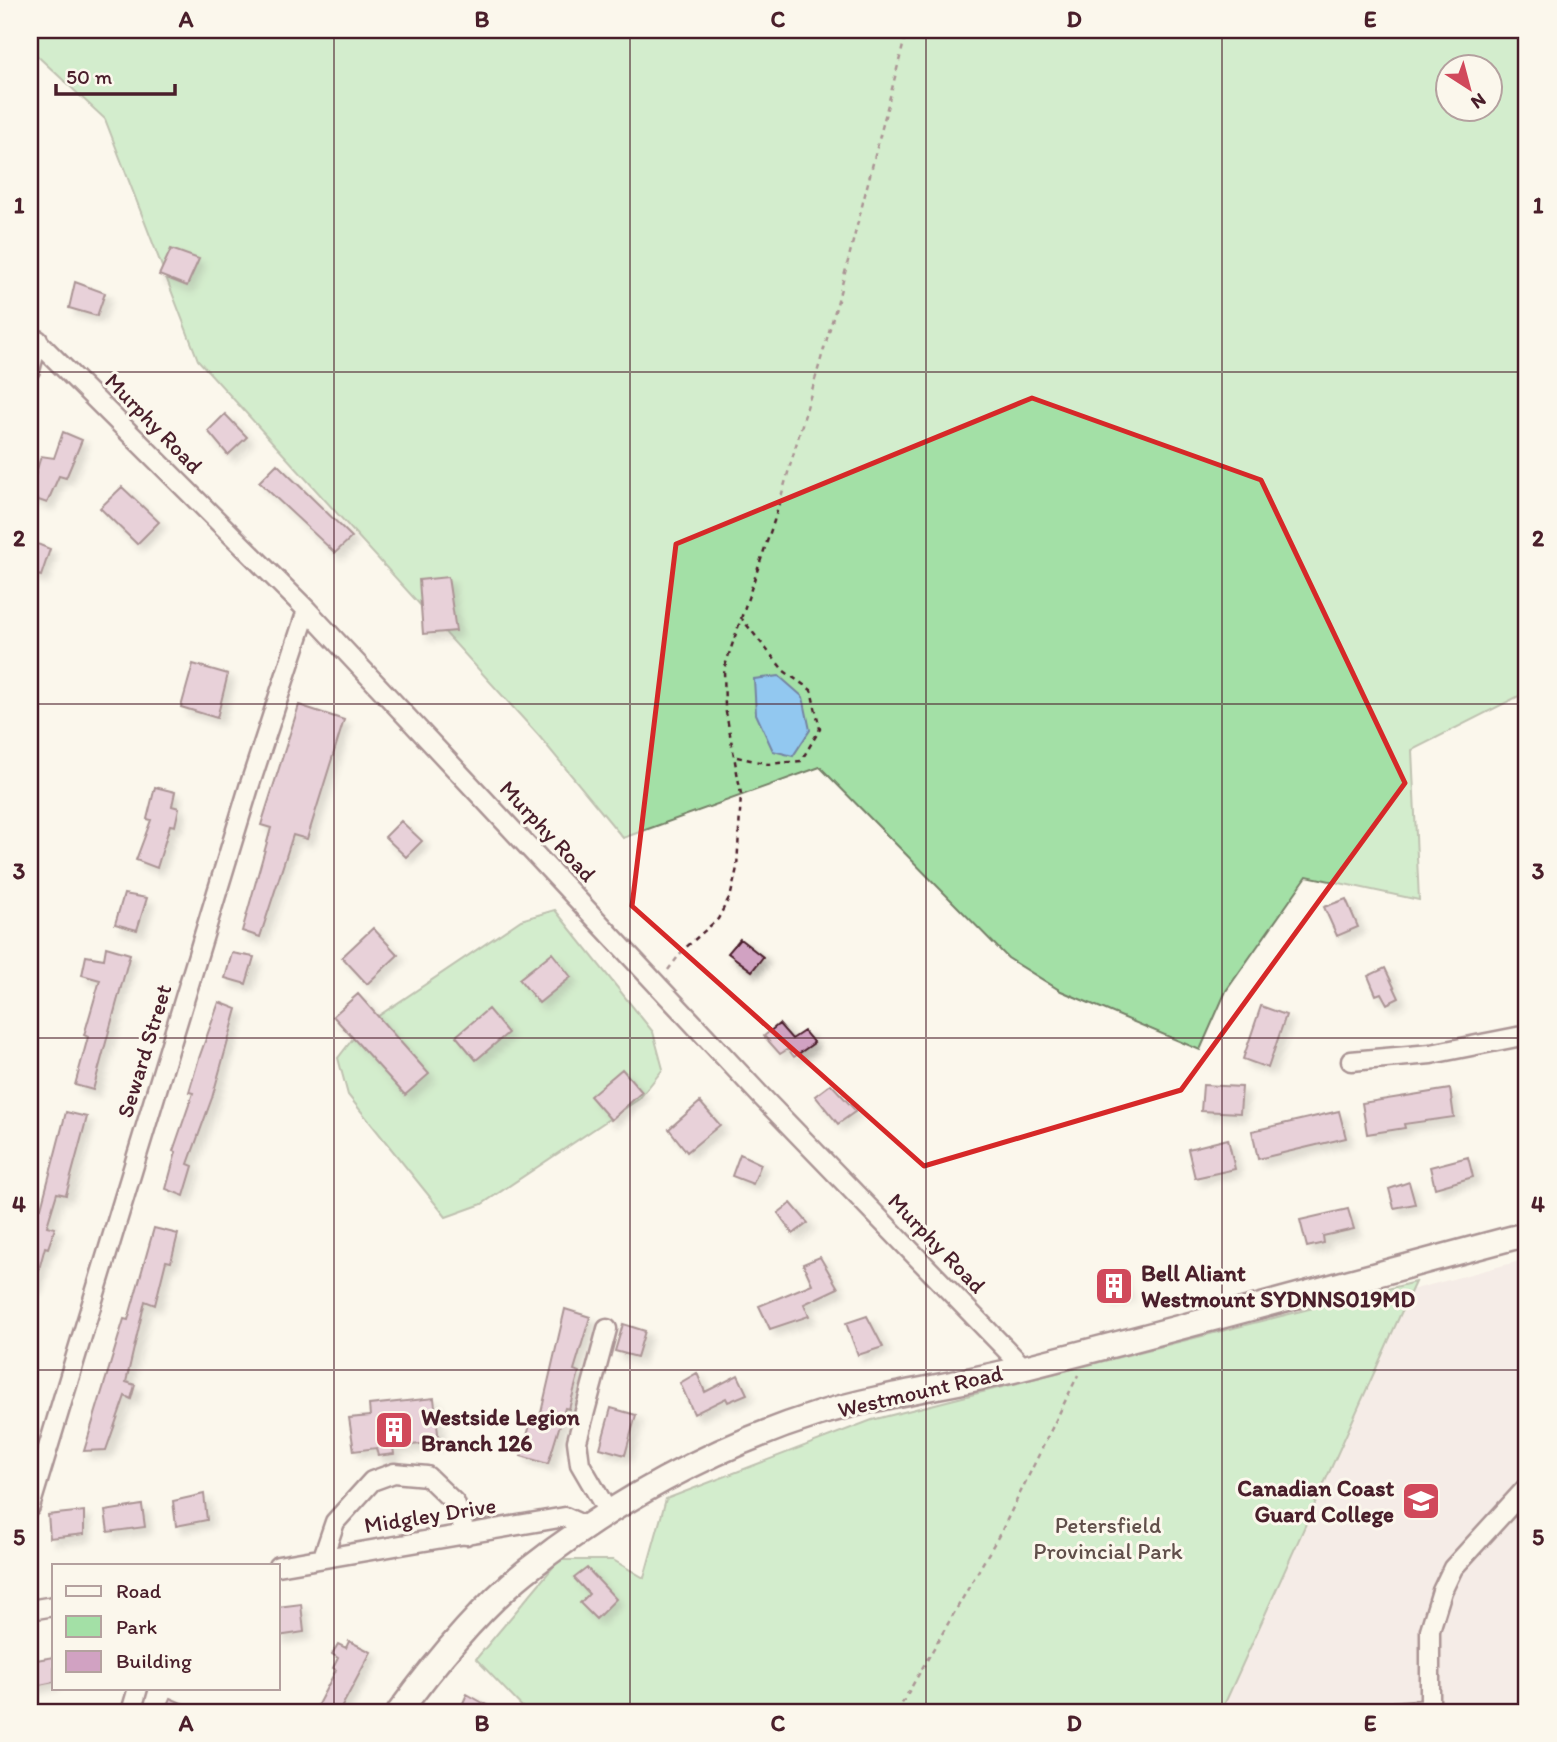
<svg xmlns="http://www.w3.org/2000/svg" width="1557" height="1742" font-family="Itim,sans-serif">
  <defs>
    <filter id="shadow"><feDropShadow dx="6" dy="6" stdDeviation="3.5" flood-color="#0004"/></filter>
  </defs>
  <rect width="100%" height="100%" fill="#fbf7ec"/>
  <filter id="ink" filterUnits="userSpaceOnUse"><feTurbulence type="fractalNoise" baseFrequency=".0143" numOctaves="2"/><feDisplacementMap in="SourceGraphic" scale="14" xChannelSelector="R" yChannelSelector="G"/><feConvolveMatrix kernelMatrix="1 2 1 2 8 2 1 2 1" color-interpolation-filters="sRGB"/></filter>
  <g filter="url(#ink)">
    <path fill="#eededf" d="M1527,1259V1712H1221L1411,1290Z"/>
    <path fill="#a3e0a6" stroke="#768068" stroke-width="2" fill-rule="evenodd" d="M30,30H1527V692L1412,750L1419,900L1307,876L1226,991L1200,1050L1061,991L1008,958L820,767L623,838L539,736L198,360L105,119L30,49ZM1448,66H1490V108H1448Z
      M555,910L653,1032L663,1069L639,1099L482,1204L446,1217L348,1095L338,1058L362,1027L521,920Z
      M1415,1282L1221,1712H527L476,1659L559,1560H613L644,1578L666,1499L872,1420Z"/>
    <path fill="#92c8f0" stroke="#7584a1" stroke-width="2" d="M779,676L803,697L810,730L793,756L773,751L756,714L754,679Z"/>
    <path fill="#d1a2c2" stroke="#4a1f2b" stroke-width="2" filter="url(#shadow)" d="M171,249L199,259L187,286L159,275Z
      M75,282L105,293L97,316L69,308Z
      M225,414L247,437L228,455L208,431Z
      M63,432L82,440L66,478L59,476L47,503L30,497V493L41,456L54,458Z
      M277,464L352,537L335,553L259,482Z
      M122,487L159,522L137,544L100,508Z
      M30,541L50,549L41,576L30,573Z
      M448,577L456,631L423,634L419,580Z
      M193,664L228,674L217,718L181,707Z
      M299,705L344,720L307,839L293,835L260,937L242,931L271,828L261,825Z
      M155,787L175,792L172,806L179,808L175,826L170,825L157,868L136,860L151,820L147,819Z
      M401,821L422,841L406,857L385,837Z
      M124,894L147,898L137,930L115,924Z
      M1346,899L1358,927L1337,936L1324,907Z
      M373,928L398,955L367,984L342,957Z
      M740,939L763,957L752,971L728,953Z
      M106,947L130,954L93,1090L75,1085L88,1037L84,1035L100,980L82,975L86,956L104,959Z
      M232,953L254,957L246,984L225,978Z
      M552,953L571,977L539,1003L519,979Z
      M1385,968L1399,998L1387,1004L1381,993L1376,995L1368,976Z
      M358,994L429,1074L405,1095L333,1016Z
      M219,1002L237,1009L212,1098L188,1164L193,1166L184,1196L166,1189L176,1152L173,1151L193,1093L189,1092L199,1058Z
      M1261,1006L1286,1015L1268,1068L1243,1059Z
      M488,1009L508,1033L476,1060L456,1036Z
      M779,1024L792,1039L804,1031L814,1043L794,1057L788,1049L780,1054L764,1036Z
      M622,1069L642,1092L611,1120L590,1096Z
      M831,1084L856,1111L838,1124L815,1096Z
      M1203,1085L1242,1087L1240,1113L1201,1111Z
      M1450,1089L1454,1117L1404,1124L1405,1128L1367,1134L1362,1103Z
      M700,1102L720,1125L687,1152L669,1129Z
      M1339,1111L1346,1138L1258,1159L1252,1131Z
      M66,1112L87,1117L66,1195L57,1193L47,1226L55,1228L48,1248L45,1247L34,1288H30V1205L41,1208Z
      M1228,1139L1235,1169L1195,1178L1188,1149Z
      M740,1154L761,1164L753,1184L732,1176Z
      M1468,1157L1473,1177L1435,1188L1430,1167Z
      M1409,1182L1415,1204L1394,1208L1389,1189Z
      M791,1203L808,1223L793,1234L778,1213Z
      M1348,1209L1354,1229L1323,1236L1324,1243L1307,1247L1300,1220Z
      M154,1228L178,1234L171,1262L166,1261L155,1305L145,1301L126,1382L135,1385L131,1399L125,1396L106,1450L84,1451L124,1319L128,1320Z
      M820,1257L838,1288L804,1304L809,1316L770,1329L759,1306L812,1284L803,1264Z
      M1120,1271L1127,1295L1107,1300L1101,1277Z
      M565,1309L590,1317L574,1370L579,1372L569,1409L565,1408L548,1464L521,1456L533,1415L540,1417Z
      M867,1316L883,1347L858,1355L846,1323Z
      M623,1324L645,1331L637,1357L615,1351Z
      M697,1373L705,1392L738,1375L747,1394L728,1402L726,1398L694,1414L680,1383Z
      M434,1398L439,1442L393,1447L394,1454L378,1456L376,1448L354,1451L349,1418L370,1416L369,1405Z
      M611,1408L636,1415L625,1455L600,1448Z
      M204,1494L207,1520L176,1526L173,1501Z
      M142,1505L145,1527L108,1532L105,1511Z
      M84,1511V1534L50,1538L48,1515Z
      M587,1568L616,1599L596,1619L580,1603L589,1594L574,1578Z
      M301,1604L304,1632L278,1636V1607Z
      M349,1641L371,1652L339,1712H314L336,1670L333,1668L338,1658L332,1654L338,1644L346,1648Z
      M54,1657V1682L30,1687V1661Z
      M467,1694L499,1712H459Z
      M170,1698L202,1712H164Z"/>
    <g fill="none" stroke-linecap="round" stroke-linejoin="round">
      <defs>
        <path id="minor" d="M30,334L307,610L761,1096L1024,1368
          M30,370L38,340
          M1351,1061L1431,1054L1527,1035
          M607,1329L577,1441L580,1464L608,1512
          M30,1507L249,787L307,610
          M323,1557L335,1522L372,1481L394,1473L427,1476L455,1503L466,1535
          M278,1566L565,1517L587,1527
          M30,1610L54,1606
          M131,1712L138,1688
          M1395,1712L1429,1709
          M1430,1712V1630L1442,1591L1453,1568L1527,1487"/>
        <path id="major" d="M399,1712C435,1663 478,1610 525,1572C611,1503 713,1447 818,1414C887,1393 958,1385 1027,1367C1194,1325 1361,1278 1527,1234"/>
      </defs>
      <use href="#minor" stroke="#4a1f2b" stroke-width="23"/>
      <use href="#major" stroke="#4a1f2b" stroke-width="28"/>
      <path stroke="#4a1f2b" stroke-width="2.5" stroke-dasharray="5 5" stroke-linecap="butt" d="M737,757L768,764L801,761L820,729L811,690L784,671L742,619
        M668,970L683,950L718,919L731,894L737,868L741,794L725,707L724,669L774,521L837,304L907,30
        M897,1712L1002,1530L1078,1375"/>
      <use href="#minor" stroke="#fbf7ec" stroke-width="18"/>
      <use href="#major" stroke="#fbf7ec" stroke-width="23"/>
    </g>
  </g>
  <path d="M0 0H1557V1742H0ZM1032,398L1261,480L1405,783L1181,1090L924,1166L632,906L676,544Z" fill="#fbf7ec" fill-opacity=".55" fill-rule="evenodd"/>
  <path fill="none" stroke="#d62828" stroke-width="5" stroke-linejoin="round" d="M1032,398L1261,480L1405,783L1181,1090L924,1166L632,906L676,544Z"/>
  <path fill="none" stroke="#4a1f2b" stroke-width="2" stroke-opacity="0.55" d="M334,30V1712M630,30V1712M926,30V1712M1222,30V1712M30,372H1527M30,704H1527M30,1038H1527M30,1370H1527"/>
  <defs>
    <symbol id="building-square" viewBox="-11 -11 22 22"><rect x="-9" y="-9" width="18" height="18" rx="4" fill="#d1495b" stroke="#fbf7ec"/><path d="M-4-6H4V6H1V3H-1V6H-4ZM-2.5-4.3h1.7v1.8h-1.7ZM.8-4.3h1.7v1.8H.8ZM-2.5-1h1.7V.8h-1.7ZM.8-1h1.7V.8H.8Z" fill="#fff"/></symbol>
    <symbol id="university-square" viewBox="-11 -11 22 22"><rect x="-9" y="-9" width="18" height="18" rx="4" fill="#d1495b" stroke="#fbf7ec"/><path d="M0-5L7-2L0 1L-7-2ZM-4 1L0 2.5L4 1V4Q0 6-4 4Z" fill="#fff"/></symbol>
  </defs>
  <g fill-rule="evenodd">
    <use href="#building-square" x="1092" y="1264" width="44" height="44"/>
    <use href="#building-square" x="372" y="1408" width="44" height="44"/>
    <use href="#university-square" x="1399" y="1479" width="44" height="44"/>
  </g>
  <g text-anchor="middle" stroke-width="6" stroke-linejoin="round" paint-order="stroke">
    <g font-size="23" fill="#4a1f2b" stroke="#fbf7ec">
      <text transform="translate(154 423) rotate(46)" y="8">Murphy Road</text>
      <text transform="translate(548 831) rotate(47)" y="8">Murphy Road</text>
      <text transform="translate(144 1051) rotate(-73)" y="8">Seward Street</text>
      <text transform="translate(937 1243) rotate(46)" y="8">Murphy Road</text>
      <text transform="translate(920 1391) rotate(-13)" y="8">Westmount Road</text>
      <text transform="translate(430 1515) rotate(-9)" y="8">Midgley Drive</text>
    </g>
    <g font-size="23" font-weight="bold" fill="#4a1f2b" stroke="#fbf7ec" text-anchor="start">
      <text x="1141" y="1281">Bell Aliant<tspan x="1141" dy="26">Westmount SYDNNS019MD</tspan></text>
      <text x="421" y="1425">Westside Legion<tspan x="421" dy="26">Branch 126</tspan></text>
      <text x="1394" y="1496" text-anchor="end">Canadian Coast<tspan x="1394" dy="26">Guard College</tspan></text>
    </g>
    <g font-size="23" fill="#604f4a" stroke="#fbf7ec">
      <text x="1108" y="1533">Petersfield<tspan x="1108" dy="26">Provincial Park</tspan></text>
    </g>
  </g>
  <rect width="1557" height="1742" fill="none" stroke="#fbf7ec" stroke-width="77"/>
  <rect x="52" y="1564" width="228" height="126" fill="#fbf7ec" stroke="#b4a19f" stroke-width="2"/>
  <rect x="66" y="1586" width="35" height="10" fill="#fbf7ec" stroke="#b4a19f" stroke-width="2"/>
  <text x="116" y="1598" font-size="21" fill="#4a1f2b">Road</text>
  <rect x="66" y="1616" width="35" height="21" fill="#a3e0a6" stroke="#b4a19f" stroke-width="2"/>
  <text x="116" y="1634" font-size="21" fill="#4a1f2b">Park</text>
  <rect x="66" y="1651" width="35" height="21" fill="#d1a2c2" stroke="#b4a19f" stroke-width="2"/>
  <text x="116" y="1668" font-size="21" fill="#4a1f2b">Building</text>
  <g transform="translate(1469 88) rotate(144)"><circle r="33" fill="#fbf7ec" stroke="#b4a19f" stroke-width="2"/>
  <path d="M0-5L12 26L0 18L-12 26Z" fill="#d1495b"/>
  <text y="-10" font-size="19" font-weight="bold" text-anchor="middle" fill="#4a1f2b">N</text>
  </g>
  <path d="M56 84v10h119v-10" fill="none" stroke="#4a1f2b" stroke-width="3.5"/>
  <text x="66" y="84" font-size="21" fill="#4a1f2b" stroke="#fbf7ec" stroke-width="5" paint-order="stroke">50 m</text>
  <rect x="38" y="38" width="1480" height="1666" fill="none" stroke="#4a1f2b" stroke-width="2.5"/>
  <g font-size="23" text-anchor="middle" font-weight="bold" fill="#4a1f2b">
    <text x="186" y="27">A</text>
    <text x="482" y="27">B</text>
    <text x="778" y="27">C</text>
    <text x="1074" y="27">D</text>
    <text x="1370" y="27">E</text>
    <text x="19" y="213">1</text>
    <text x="1538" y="213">1</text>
    <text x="19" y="546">2</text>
    <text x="1538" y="546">2</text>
    <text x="19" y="879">3</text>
    <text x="1538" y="879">3</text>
    <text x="19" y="1212">4</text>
    <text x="1538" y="1212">4</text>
    <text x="19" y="1545">5</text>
    <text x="1538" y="1545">5</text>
    <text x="186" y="1731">A</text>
    <text x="482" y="1731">B</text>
    <text x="778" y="1731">C</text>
    <text x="1074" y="1731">D</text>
    <text x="1370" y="1731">E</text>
  </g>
</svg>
